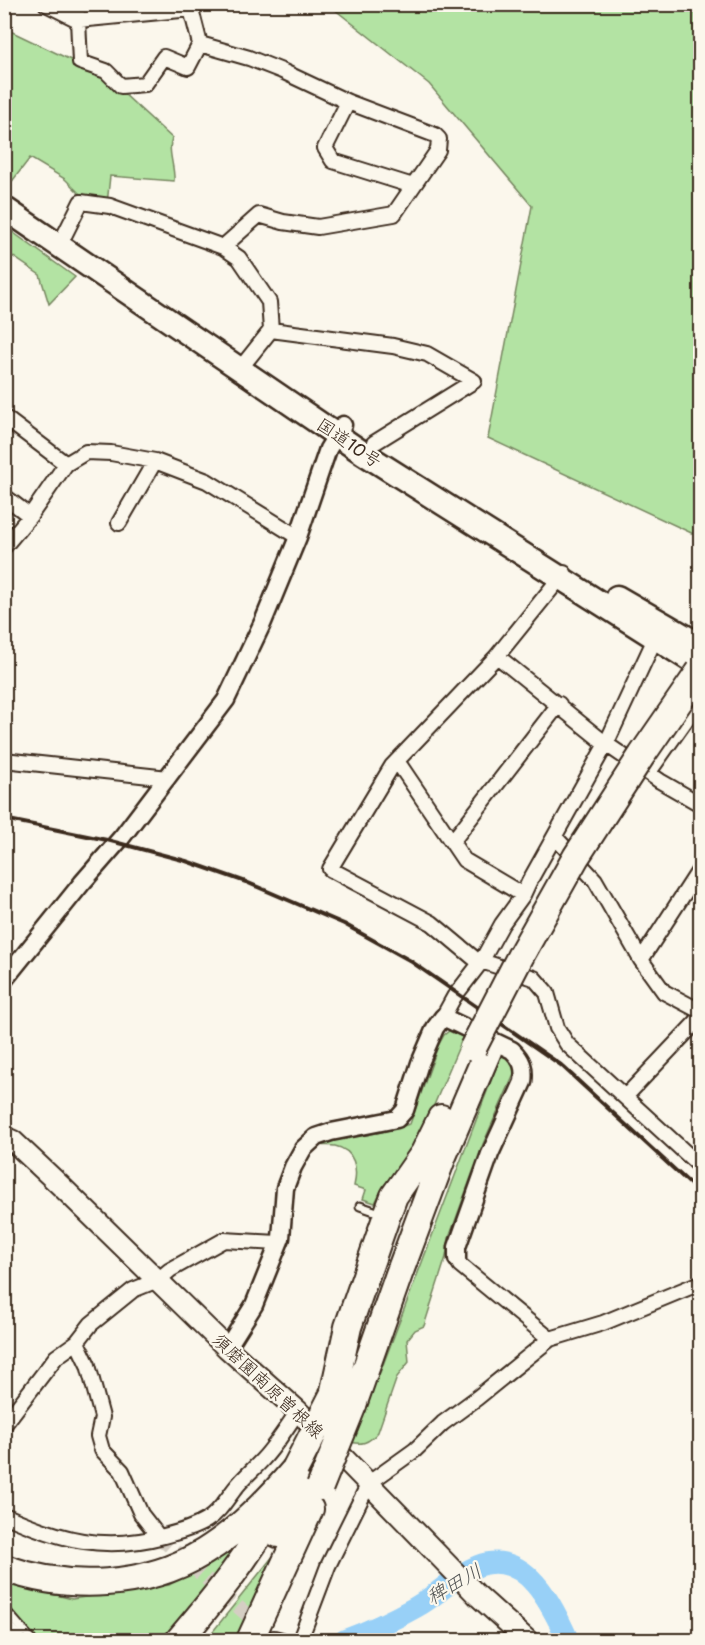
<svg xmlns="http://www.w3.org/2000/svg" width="705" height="1645" font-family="'Shantell Sans','Klee One',sans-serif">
  <rect width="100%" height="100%" fill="#fbf7ec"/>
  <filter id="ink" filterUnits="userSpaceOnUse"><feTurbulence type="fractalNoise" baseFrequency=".0167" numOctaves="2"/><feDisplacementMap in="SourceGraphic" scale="12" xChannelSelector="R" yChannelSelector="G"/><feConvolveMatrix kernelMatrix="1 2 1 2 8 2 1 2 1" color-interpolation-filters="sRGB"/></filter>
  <g filter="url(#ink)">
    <path fill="#b3e3a3" stroke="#778660" stroke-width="1.5" d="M329,5H700V537L488,438L532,206L429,84Z
      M4,28L75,62L99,71L172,138C167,152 175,166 174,181L110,176L107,204L86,200L65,179L30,158L10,184L5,180Z
      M4,226L75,277L49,304L40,275L5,251Z
      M449,1031L463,1037L409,1164L384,1185L375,1203L363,1199L366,1190L354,1186C358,1169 355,1150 335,1146C330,1145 325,1146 320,1145L331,1141L382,1132L410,1124L438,1046L444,1035Z
      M502,1052L515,1063L516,1070L483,1144L449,1238L446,1257L424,1326L415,1330L407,1340L409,1362L397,1377L378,1432C369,1443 361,1446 348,1441L358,1424L381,1370Z
      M307,1500L240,1640H206L274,1555Z
      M251,1531L189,1615L164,1640H37L5,1605L4,1582L72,1599L169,1585L227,1551Z"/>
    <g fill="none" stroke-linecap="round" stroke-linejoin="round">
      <path stroke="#98d0f7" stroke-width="22" d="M345,1640C370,1631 393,1620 416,1607C438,1595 455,1575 478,1566C526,1548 553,1607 568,1640"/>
      <path stroke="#d5cec3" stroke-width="14" stroke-dasharray="14 7" stroke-linecap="butt" d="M159,1537L261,1627"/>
      <defs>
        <path id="service" d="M360,1206L383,1214
          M4,1608L32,1640"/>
        <path id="minor" d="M46,4L78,20L191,9
          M75,4L78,20L80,62L106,71L121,86L145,84L164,57L188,67L200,44
          M192,4L191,9L200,44L249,58L282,71L348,102L435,135L439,139L438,150L394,214L318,227L283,222L259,215L223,247
          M348,102L325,148L333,161L413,186
          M59,246L81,202L110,206L223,247L239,258L269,302L271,330L239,370
          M271,330L393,346L427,354L474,381L374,443
          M4,417L66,464
          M4,496L30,516
          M119,523L155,461
          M4,547L30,516L66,464L86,452L111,453L155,461L207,481L298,537
          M564,573L497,656L392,766L330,869L432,923L475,959L534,978L547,993L557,1028L567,1044L700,1166
          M497,656L606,744L660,781L700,804
          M4,760L168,778
          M397,761L464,860L523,895
          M649,772L700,700
          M555,837L595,880L641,960L664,992L700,1011
          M452,842L559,704
          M641,960L700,869
          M443,1017L454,997L481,962L502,924L523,895L529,882L606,744L652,645L653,637
          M625,1097L700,1018
          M457,1259L460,1265L550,1339
          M77,1342L88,1365L102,1417L98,1436L102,1450L122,1471L141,1514L159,1537
          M4,1425L56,1357L77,1342L91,1324L133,1290L158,1280L170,1270L224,1240L278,1243
          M4,1515C60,1540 104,1552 164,1536C179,1532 194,1528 207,1520C221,1511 227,1498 237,1486C245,1476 255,1468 263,1459C276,1445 287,1427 298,1411
          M274,1638L282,1640
          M300,1640L328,1566L369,1483L415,1450L443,1423L477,1398L550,1339L603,1323L700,1283"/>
        <path id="tertiary" d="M4,980L82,883L122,837L226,700L263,622L298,537L328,449L343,425
          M227,1348L254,1305L281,1238L285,1188L293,1167L303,1149L316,1137L331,1132L397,1119L405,1110L420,1063L435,1028L443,1017L512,1050C522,1060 525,1067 523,1082L490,1154L457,1247V1259"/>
        <path id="secondary" d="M4,1137L13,1141L62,1187L227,1348L298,1411L477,1595L527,1640"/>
        <path id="trunk" d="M4,208L363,453L700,666
          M617,597L700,645"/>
        <path id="motorway" d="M333,1395L348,1327L387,1215L394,1196L424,1153L441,1118
          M353,1405L399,1274L443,1156L488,1051
          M278,1534L311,1481
          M4,1568C69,1591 145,1588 204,1552C240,1530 269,1500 295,1469
          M4,1633L11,1640
          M179,1640C216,1597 252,1552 279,1501
          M250,1640L310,1509"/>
      </defs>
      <use href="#service" stroke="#3b2a1e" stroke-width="11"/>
      <use href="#minor" stroke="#3b2a1e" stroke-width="18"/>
      <use href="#tertiary" stroke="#3b2a1e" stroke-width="21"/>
      <use href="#secondary" stroke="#3b2a1e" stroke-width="24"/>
      <use href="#trunk" stroke="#3b2a1e" stroke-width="27"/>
      <use href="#motorway" stroke="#3b2a1e" stroke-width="30"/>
      <use href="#service" stroke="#fbf7ec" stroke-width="7"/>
      <use href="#minor" stroke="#fbf7ec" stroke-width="14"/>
      <use href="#tertiary" stroke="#fbf7ec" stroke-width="16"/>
      <use href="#secondary" stroke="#fbf7ec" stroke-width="20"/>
      <use href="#trunk" stroke="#fbf7ec" stroke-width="22"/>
      <use href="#motorway" stroke="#fbf7ec" stroke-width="26"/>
      <path stroke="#3b2a1e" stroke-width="4" d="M4,819L107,840L186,861L246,882L344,924L409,960L561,1065L700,1193"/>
      <defs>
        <path id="motorway-bridge" d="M473,1048L521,955L576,857L642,755L700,671
          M295,1469L333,1395
          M320,1487L353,1405"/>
      </defs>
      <use href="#motorway-bridge" stroke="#3b2a1e" stroke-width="30" stroke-linecap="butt"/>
      <use href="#motorway-bridge" stroke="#fbf7ec" stroke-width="26"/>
    </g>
  </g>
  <g text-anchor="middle" stroke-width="4.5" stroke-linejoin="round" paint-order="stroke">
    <g font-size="18" fill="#3b2a1e" stroke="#fbf7ec">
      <text transform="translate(349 443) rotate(34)" y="6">国道10号</text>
      <text transform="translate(268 1386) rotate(43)" y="6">須磨園南原曽根線</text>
    </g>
    <g font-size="20" font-style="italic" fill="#525454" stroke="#fbf7ec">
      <text transform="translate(454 1584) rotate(-30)" y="7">稗田川</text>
    </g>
  </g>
  <rect width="705" height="1645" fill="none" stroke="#fbf7ec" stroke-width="24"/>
  <rect x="12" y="12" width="681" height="1621" fill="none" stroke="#3b2a1e" stroke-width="2" filter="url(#ink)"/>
</svg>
